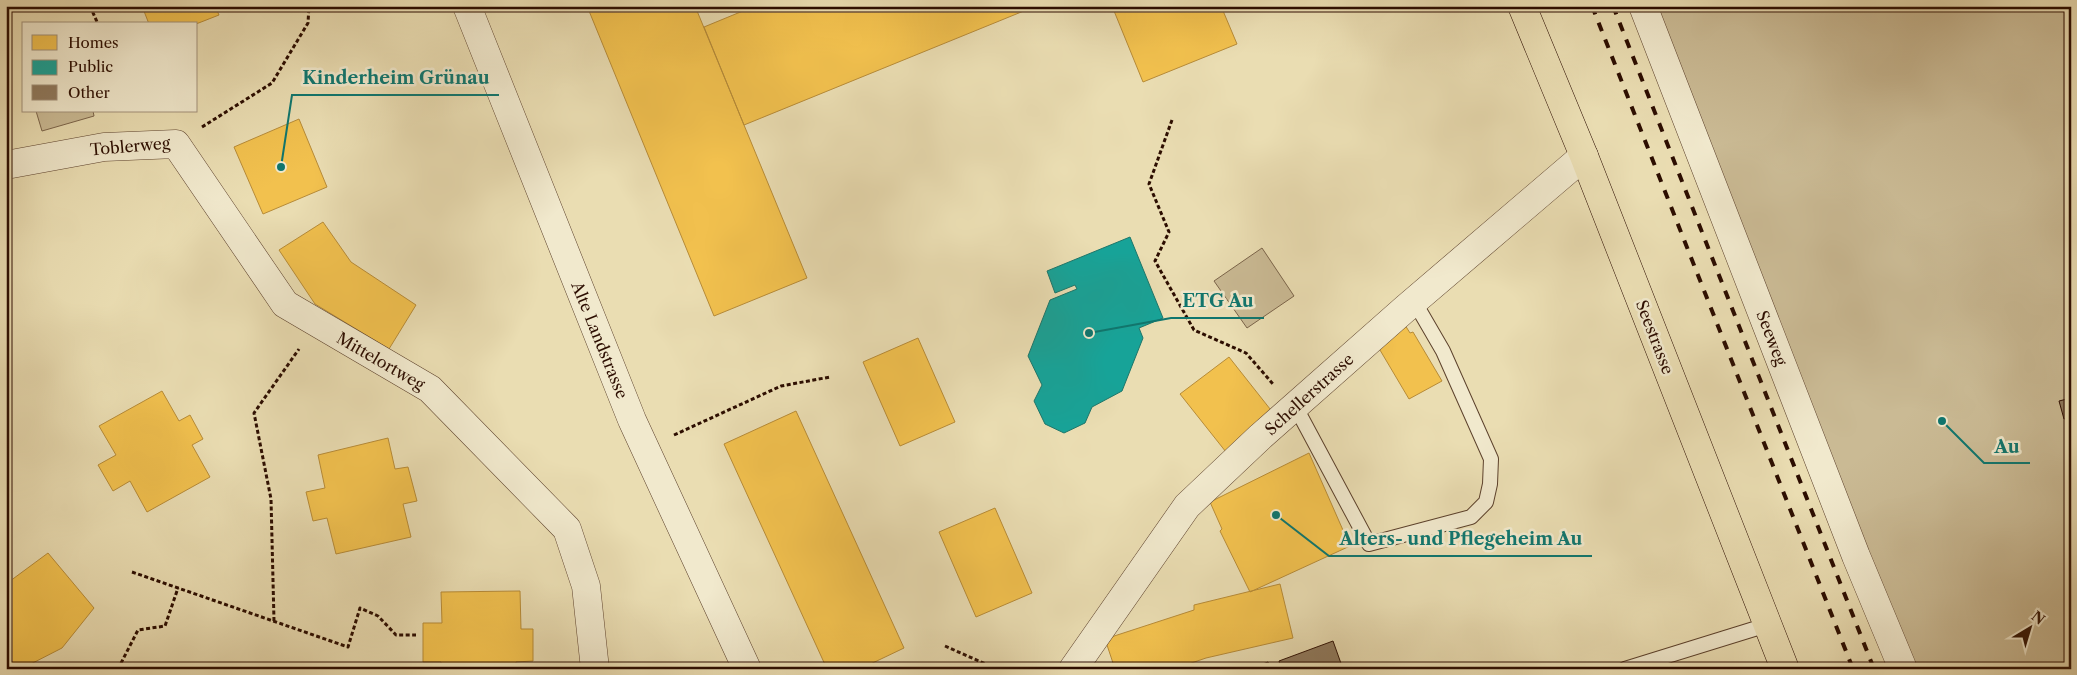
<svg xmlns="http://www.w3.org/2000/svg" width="2077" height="675" font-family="'Libre Caslon Text',serif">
  <rect width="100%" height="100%" fill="#eaddb2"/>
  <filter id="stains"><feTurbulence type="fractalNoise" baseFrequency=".004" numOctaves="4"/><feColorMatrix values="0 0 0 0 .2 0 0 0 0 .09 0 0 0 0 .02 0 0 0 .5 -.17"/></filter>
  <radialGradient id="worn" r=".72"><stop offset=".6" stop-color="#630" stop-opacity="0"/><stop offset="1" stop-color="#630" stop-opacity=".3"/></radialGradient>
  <path fill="#caba94" stroke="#7b644a" d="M1643,6H2071V669H1903Z
    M36,111H93L94,116L42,131Z
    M1262,248L1294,296L1247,328L1214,281Z"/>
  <path fill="#f2c14e" stroke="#b78b37" d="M142,6H215L219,15L196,24H149Z
    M587,6H695L807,278L714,316Z
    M755,6H1036L744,125L704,27Z
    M1112,6H1221L1237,44L1143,82Z
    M299,119L327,187L263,214L234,147Z
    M323,222L351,262L416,305L389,349L315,304L279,250Z
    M1405,325L1410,333L1413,332L1442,381L1409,399L1377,345Z
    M918,338L955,422L900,446L863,362Z
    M1229,357L1274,414L1226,452L1180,394Z
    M162,391L179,421L190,415L203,439L192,445L210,477L147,512L130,481L113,491L98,465L116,455L99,426Z
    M796,411L904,648L860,669H827L724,444Z
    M388,438L395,469L408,467L417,501L403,504L411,537L336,554L327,518L313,521L306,492L325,488L318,455Z
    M1309,453L1350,546L1250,592L1220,531L1222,529L1210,502Z
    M995,508L1032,593L976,617L939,532Z
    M48,553L94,608L62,648L21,669H6V584Z
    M1280,584L1293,638L1206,658L1174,669H1115L1105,639L1194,610V605Z
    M520,591L521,629H533V661L516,662V669H441V662H423V623H442L441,592Z"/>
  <path fill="#17a398" stroke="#1d766a" d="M1130,237L1163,318L1139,328L1143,338L1122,391L1092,407L1085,423L1064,433L1045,424L1034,401L1042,385L1028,356L1050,300L1077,289L1075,285L1055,293L1047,271Z"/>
  <path fill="#8f795d" stroke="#2c0d00" d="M2071,398V417L2064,419L2059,401Z
    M1333,641L1343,669H1281L1279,661Z
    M1268,662L1271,669H1249Z"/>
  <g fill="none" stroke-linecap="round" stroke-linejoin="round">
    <defs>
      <path id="service" d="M1293,408L1301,417L1369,544L1471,517L1486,502L1490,484L1491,459L1443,351L1414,301
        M1625,669L1767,625"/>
      <path id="minor" d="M467,6L632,420L747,669
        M1643,6L1856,556L1903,669
        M6,165L104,147L176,144L285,304L430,389L567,529L586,586L595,669
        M1073,669L1187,506L1260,437L1406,308L1584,156"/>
      <path id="primary" d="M1522,6L1584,156L1785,669"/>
    </defs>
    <use href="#service" stroke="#5c412c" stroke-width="16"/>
    <use href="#minor" stroke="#5c412c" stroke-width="29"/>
    <use href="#primary" stroke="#2c0d00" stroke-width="29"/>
    <path stroke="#2c0d00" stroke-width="3" stroke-dasharray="4 2.5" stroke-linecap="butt" d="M90,6L98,24
      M1172,120L1149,184L1169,232L1155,261L1194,330L1246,353L1273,384
      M202,127L272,83L308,23L309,6
      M674,435L781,386L830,377
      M132,572L348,647L360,608L378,616L396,635H416
      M274,621L271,499L254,413L299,349
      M945,646L997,669
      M118,669L138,630L165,626L178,588"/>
    <use href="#service" stroke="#f1e9cd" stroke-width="14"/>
    <use href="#minor" stroke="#f1e9cd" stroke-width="28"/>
    <use href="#primary" stroke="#eaddb2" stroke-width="28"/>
    <path stroke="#2c0d00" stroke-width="4" stroke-dasharray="9 9" stroke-linecap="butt" d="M1592,6L1853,669
      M1613,6L1874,669"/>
  </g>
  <g text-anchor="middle" stroke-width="5" stroke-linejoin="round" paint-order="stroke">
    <g font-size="16" fill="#2c0d00" stroke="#f1e9cd">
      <text transform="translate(130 146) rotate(-5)" y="6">Toblerweg</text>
      <text transform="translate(1655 337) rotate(69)" y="6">Seestrasse</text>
      <text transform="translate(1772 338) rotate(69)" y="6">Seeweg</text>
      <text transform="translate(600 340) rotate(68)" y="6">Alte Landstrasse</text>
      <text transform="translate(381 361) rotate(30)" y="6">Mittelortweg</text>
      <text transform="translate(1309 394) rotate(-42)" y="6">Schellerstrasse</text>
    </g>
  </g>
  <path fill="none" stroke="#0f766e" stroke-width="2" d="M281 167L292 95H499M1089 333L1171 318H1264M1942 421L1984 463H2030M1276 515L1329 556H1592"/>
  <g fill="#0f766e" stroke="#f1e9cd" stroke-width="2">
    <circle cx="281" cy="167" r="5"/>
    <circle cx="1089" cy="333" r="5"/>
    <circle cx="1942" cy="421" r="5"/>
    <circle cx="1276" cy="515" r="5"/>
  </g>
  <g font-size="18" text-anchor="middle" font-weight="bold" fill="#0f766e" stroke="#f1e9cd" stroke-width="5" stroke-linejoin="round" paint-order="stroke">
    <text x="396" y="84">Kinderheim Grünau</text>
    <text x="1218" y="307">ETG Au</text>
    <text x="2007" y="453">Au</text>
    <text x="1461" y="545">Alters- und Pflegeheim Au</text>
  </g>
  <rect width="2077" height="675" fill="none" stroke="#eaddb2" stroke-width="25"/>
  <rect x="8" y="8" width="2062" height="660" fill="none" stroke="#2c0d00" stroke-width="2.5"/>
  <rect x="12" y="12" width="2052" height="650" fill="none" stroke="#2c0d00"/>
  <rect x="22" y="22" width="175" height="90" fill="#f1e9cd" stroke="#a2917b"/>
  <rect x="32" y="35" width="25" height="15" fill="#f2c14e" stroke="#a2917b"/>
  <text x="68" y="48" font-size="15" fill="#2c0d00">Homes</text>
  <rect x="32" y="60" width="25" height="15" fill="#17a398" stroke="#a2917b"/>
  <text x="68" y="72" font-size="15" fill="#2c0d00">Public</text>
  <rect x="32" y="85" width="25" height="15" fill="#8f795d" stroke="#a2917b"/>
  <text x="68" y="98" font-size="15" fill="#2c0d00">Other</text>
  <g transform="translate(2030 628) rotate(38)" stroke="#f1e9cd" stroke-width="4" paint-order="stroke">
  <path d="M0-4L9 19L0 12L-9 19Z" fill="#2c0d00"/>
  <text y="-8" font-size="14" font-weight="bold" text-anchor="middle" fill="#2c0d00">N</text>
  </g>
  <rect width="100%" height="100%" filter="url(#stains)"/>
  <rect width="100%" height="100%" fill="url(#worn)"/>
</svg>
